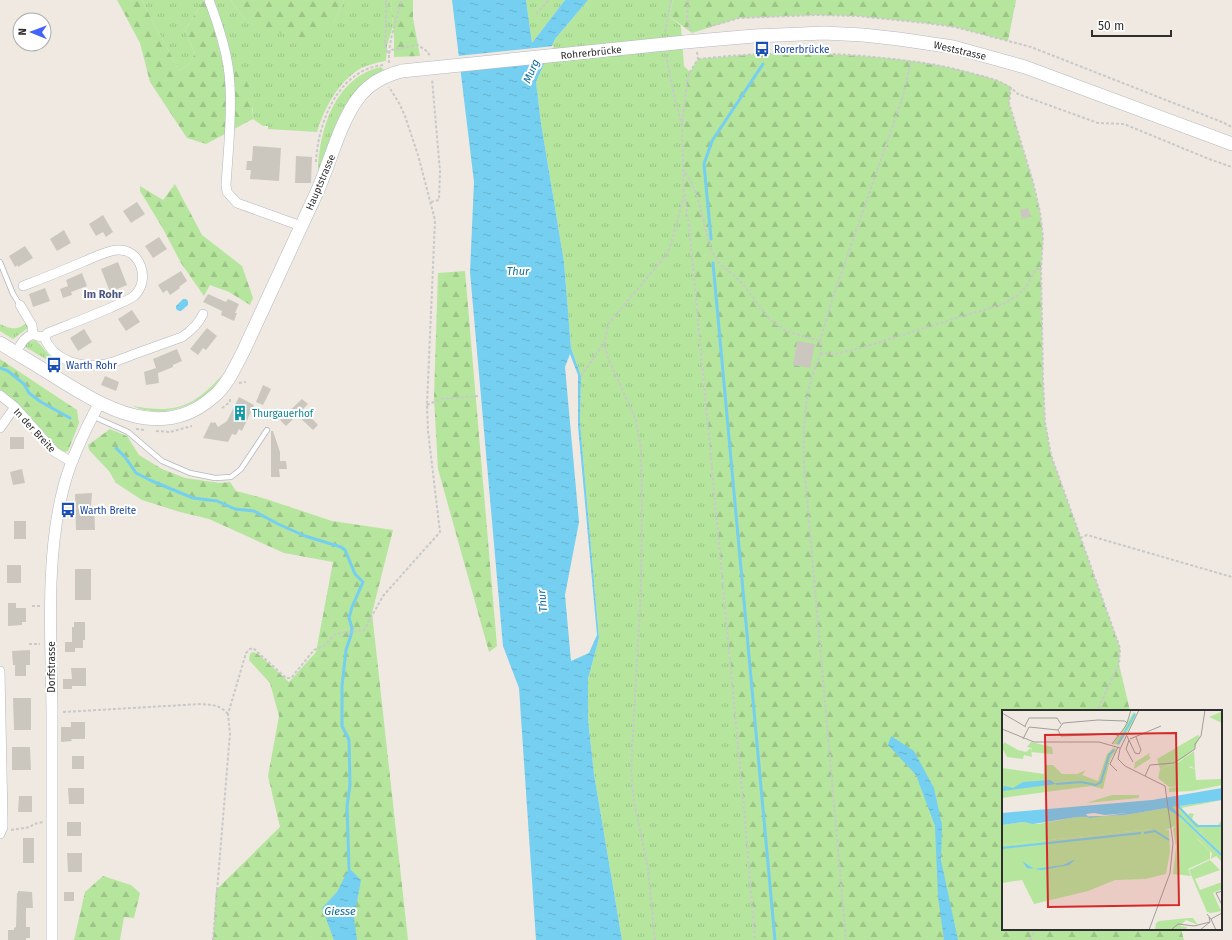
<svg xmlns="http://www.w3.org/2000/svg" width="1232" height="940" font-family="'Fira Sans',sans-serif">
  <defs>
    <pattern id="grass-tufts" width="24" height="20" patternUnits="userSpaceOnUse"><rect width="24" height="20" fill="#b6e59e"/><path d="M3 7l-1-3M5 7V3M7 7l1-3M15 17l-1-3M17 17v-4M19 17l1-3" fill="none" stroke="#9dc588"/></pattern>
    <pattern id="forest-firs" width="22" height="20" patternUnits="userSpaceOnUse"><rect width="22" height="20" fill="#b6e59e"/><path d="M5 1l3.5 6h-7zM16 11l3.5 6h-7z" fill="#9dc588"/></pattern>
    <pattern id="water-ripples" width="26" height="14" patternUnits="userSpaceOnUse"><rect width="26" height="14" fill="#75cff0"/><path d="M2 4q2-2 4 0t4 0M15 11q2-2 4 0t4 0" fill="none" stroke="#66b2ce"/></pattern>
  </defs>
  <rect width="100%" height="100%" fill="#efe9e1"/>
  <path fill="url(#grass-tufts)" d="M142,0H204L185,30L195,54L188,65L179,71C168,47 153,24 142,0Z
    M211,0H230L245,20L333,24L344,0H391L393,26L387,46L386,60L385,61C376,63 366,65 358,70C337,84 324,109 317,132L268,129V126H263L253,119V109L229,58Z
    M526,0H565L532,43Z
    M588,0H673L669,16L681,26L684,66L690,72L687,82L684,193L689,225L745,820L755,940H622L594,774L588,719V679L599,638L580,422L581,376L571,348L564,262L541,123L536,82L555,39Z
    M381,67L384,70C343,89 335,131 320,169H318C320,127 336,77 381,67Z
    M25,322L29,327L13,339L0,331V324C10,329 17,331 26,323Z
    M34,340C40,342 47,354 53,359L51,362L25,347L27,343Z
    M222,375C208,403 162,421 133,406C175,414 194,407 222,375Z"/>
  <path fill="url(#forest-firs)" d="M117,0H142C153,24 168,47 179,71L188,65L195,54L185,30L204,0H206L220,51L239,65L251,91L253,119L206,144L187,138L150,82L140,43Z
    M230,0H344L333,24L301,40L245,20Z
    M391,0H413V18L420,56L394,57V38Z
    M673,0H1016L1008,41L955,27L925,23L858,16L816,15L739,18L692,33L669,16Z
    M794,53C852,55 911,57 968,72C983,76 997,79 1011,87L1009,103L1033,182L1040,212L1043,237L1041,269L1043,379L1045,422L1051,455L1120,648L1119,664L1130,711H1003V929H1181L1184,940H755L745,820L689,225L684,193L682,126L687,82L690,72L698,59L758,54Z
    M175,184L202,235L242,266L253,298L250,305L229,292L210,285L204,296L181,263L162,227L140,191V186L163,200Z
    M465,271L497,646L489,652L438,469L434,398L438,273Z
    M0,359L77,410L79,423L68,451L65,452L60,450L39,427L0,392Z
    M110,429L127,436L139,455L162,469L185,478L220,483L230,482L236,491L266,499L332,521L393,530L372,613L408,940H213L216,890L280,827L268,776L279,716L270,683L249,660L250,654L253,652L258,654L289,682L316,652L333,562L284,553L209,519L180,512L142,500L116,483L109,471L89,450L88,445Z
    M103,876L131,885L140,893L134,918L124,917L120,940H74L85,892Z"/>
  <path fill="url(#water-ripples)" fill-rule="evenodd" d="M452,0H526L532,43L565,0H588L555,39L536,82L541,123L564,262L571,348L581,376L580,422L599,638L588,679V719L594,774L622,940H536L519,688L503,646L470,272L474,182ZM570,354L578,375V426L597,635L589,653L571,661L565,595L579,522L565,367Z
    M183,299H186L188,301V305L181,311H179L176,309V306Z
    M891,736L914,751L934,788L942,825L941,860L958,940H944L938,897L935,826L916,775L888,745Z
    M349,868L361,880L354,918L357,940H334L322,908L337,892Z"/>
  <path fill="#efe9e1" d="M554,46L547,61L459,70L457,56Z"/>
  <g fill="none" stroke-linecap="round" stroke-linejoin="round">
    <path stroke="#75cff0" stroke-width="3" d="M711,239L704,164L712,141L763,64
      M713,263L775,940
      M0,368L8,371L24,384L29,393L41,402L70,418
      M116,448L125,457L136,473L152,481L193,498L217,501L235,509L254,511L278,524L305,536L341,547L345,550L355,574L363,582L352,607L349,618L352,628L351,635L346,650L342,686V726L349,740L350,785L347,806L349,868"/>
  </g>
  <path fill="#cbc7bf" d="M253,146L281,148L279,181L250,179L251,170H246L247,161H252Z
    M296,156L312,157L311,183H295Z
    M137,202L145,214L131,223L123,211Z
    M1028,208L1031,217L1022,219L1020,210Z
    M103,215L113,232L106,237L103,232L96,236L89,224Z
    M64,230L71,243L57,251L50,239Z
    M159,237L167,249L153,258L145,246Z
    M25,246L33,258L18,267V265L15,267L9,256Z
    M118,262L127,285L110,292L101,269Z
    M181,271L187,281L179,287L180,288L170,295L167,290L163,293L158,285Z
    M82,273L87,286L71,292L72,295L63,298L60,289L68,286L66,280Z
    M45,288L50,301L33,307L29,294Z
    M208,294L226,302L228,299L239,304L235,313H237L234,321L221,315L222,311L203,302Z
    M132,310L140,322L126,331L118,319Z
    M207,328L217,336L206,350L203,348L198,355L190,349Z
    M84,329L92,342L78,351L70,338Z
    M797,341L815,344L810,368L793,365Z
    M177,349L182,361L173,365V367L158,373L159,383L146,385L144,372L156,368L153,359Z
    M105,376L119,382L116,391L101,385Z
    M263,385L271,389L263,405L256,402Z
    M239,397L254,405L242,431L239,429L236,435L232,434L228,442L203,438L211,422L213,423L215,422L218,427L227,421Z
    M302,399L308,404L303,409L318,425L313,430L297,415L286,426L280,420Z
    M271,431H273L280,452V461H286L287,469H279L280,477H271Z
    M10,437H24V449H10Z
    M22,469L25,483L13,485L10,472Z
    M92,493L91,506H94L95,530H76L75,494Z
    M14,521H26V539H14Z
    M7,565H21V583H7Z
    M75,569H91V600H75Z
    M8,603H16V608H26V622H22V625L8,626Z
    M74,622H85V640H83V648H75V652H65V642H72V627H74Z
    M30,650V665H26V676H15V665H13L12,651Z
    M71,668H86V686H72V689H63V679H72Z
    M13,698H31V730H14Z
    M71,722H85V739H71L72,741L61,742V727H71Z
    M12,747H30L31,770H12Z
    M72,756H84V769H72Z
    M68,788H84V804H69Z
    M19,796H32V812H18Z
    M67,822H81V836H67Z
    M23,838H34V863H23Z
    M67,853H82V872H68Z
    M18,891L32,892L33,908H26V927H30V938H26V940H8V930H14V928L16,927L17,893H18Z
    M64,892H74V901H64Z"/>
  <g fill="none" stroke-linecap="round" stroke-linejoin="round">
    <defs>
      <path id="service" d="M0,262L13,294L20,305
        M92,416L128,432L162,461L190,473L215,478L231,477L241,469L267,430"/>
      <path id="minor" d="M209,0C219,27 229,57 230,86C232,119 228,152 226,185L227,192L237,203L301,226
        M20,305L32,325L33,334
        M44,337C54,362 82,368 106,364C115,362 124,358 132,355C149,349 165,343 182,337C191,331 198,325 203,314
        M16,353C21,344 23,338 33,334L37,336L44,337L48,333C68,325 89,317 110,308C118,304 127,301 134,296C151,281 141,248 117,250C106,251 95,257 85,261C64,270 44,278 23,286
        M0,395L15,407L55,452L72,462
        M0,428L15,407
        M0,671L3,820V827L0,834"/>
      <path id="tertiary" d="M52,940C52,864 52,787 52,711C51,639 45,552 65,482C73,454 86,428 100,402"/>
      <path id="secondary" d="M685,42L754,36L824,33L863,35L899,39L953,47L1025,67L1232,144
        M0,343C19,355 38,366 57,378C105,408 162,442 213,397C227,386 235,367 243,352C268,298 293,245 317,192C330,163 340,121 359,97C370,83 386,75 402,71"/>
    </defs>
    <use href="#service" stroke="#b4b7c1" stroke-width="6"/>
    <use href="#minor" stroke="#b4b7c1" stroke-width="10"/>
    <use href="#tertiary" stroke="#b4b7c1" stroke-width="12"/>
    <use href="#secondary" stroke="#b4b7c1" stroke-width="14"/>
    <path stroke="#c9c9c9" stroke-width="2" stroke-dasharray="3 2" stroke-linecap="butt" d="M386,0V16L385,47L388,54L391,50L418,45L428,52L430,57
      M688,0L687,19L691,31
      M536,14L549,0
      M708,27L739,18L816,15L858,16L925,23L955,27L1031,47L1222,122L1232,127
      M665,32L671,0
      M697,52L698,59L690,72L687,82L682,126L684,193L689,225L745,820L755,940
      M666,55L675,100L682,124
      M698,59C760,52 821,51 883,58C911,61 939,64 966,72C986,77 1004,80 1018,94L1098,123L1124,124L1209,159L1232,167
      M389,63C388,42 396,20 402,0
      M1011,87L1009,103L1033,182L1040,212L1043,237L1041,269L1043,379L1045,422L1051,455L1120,648L1119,664L1097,711
      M316,162C318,122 338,70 383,65
      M685,173L691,182L697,195L711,250L720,264L732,274L743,284L770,320L786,331L820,341L821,353L835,354L861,348L959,317L1001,305L1018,295L1028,284L1036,269H1041
      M431,202L439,200L440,171L432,79
      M820,341L831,303L903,96L911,61
      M821,353C804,390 803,425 804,465L846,940
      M581,376L604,343
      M239,383L246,382
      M427,405L441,399L478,396
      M222,408L230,402V397
      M136,429L145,430
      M156,431L170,432L192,426
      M1080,538L1087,535L1232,577
      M32,606H40
      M29,644H40
      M63,712L201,704C213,705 220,705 228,714
      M11,830L30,827L34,824L43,822
      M213,940L230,733L228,714L246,653L250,649L253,648L286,678H291L314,650L324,646L335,634L364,630L383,596L440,532L428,431L427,405L435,220L418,155L405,116L399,103L389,87
      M655,940L648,868L634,802L631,770L641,587L642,507L641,449L636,420L608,358L604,343L609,323L667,254L672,241L684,195
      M1030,940L1035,929"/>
    <use href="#service" stroke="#fff" stroke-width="4.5"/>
    <use href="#minor" stroke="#fff" stroke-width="9"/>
    <use href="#tertiary" stroke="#fff" stroke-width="11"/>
    <use href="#secondary" stroke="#fff" stroke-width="13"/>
    <defs>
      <path id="secondary-bridge" d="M402,71L685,42"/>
    </defs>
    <use href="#secondary-bridge" stroke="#b4b7c1" stroke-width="14" stroke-linecap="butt"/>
    <use href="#secondary-bridge" stroke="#fff" stroke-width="13"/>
  </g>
  <defs>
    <symbol id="bus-bare" viewBox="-9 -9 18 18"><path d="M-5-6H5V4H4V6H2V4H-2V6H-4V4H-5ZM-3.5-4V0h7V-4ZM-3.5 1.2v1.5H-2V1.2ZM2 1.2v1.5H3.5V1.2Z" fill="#1a4fb4" stroke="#fff" stroke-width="2.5" paint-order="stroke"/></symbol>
    <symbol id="building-bare" viewBox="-9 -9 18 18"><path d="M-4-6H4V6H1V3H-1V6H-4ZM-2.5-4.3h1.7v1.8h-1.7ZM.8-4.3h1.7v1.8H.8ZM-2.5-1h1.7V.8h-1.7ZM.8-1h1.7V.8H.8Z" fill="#0f9aa8" stroke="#fff" stroke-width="2.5" paint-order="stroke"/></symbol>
  </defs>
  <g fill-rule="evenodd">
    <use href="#bus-bare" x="751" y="38" width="22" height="22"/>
    <use href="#bus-bare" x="43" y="354" width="22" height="22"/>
    <use href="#building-bare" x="229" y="402" width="22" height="22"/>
    <use href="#bus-bare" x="57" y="499" width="22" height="22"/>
  </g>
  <g text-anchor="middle" stroke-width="4" stroke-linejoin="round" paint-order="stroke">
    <g font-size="10" fill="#164399" stroke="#fff" text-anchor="start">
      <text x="774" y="53">Rorerbrücke</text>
      <text x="66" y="369">Warth Rohr</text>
      <text x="80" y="514">Warth Breite</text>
    </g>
    <g font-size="10" fill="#2e2e2e" stroke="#fff">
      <text transform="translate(960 50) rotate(13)" y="4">Weststrasse</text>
      <text transform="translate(591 52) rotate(-6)" y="4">Rohrerbrücke</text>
      <text transform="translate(320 182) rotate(-67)" y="4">Hauptstrasse</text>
      <text transform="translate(35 430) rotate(47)" y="4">In der Breite</text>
      <text transform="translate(51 667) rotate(-90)" y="4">Dorfstrasse</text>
    </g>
    <g font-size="10" fill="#0d838f" stroke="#fff" text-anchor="start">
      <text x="252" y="417">Thurgauerhof</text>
    </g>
    <g font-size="11" font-style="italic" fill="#0d6fa3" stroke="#fff">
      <text transform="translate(531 71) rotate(-67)" y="4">Murg</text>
      <text x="518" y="275">Thur</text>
      <text transform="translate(542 601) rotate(-95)" y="4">Thur</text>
      <text x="340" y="915">Giesse</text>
    </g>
    <g font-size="11" font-weight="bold" fill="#4d5680" stroke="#fff">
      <text x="103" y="298">Im Rohr</text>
    </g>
  </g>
  <g transform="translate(1002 710)">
    <rect width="220" height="220" fill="#efe9e1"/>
    <path d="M198,27L192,39L182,48L175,52L164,48ZM192,41L193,59L188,56L181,76L167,77L156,68L158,59L177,52ZM220,90L179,98L186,105L188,103L192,104L190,109L198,116L216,115L219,111L220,119H202L198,123L169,97ZM164,98L179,108L211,138L220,147V152L214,146L209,149L210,143L197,130L173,116L166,119H149L0,135V115L22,112L36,114L75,107L123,105ZM208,150L218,160L193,169L198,180L220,172V179L211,183L219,201L209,203L205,202L187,160ZM187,208H191L196,215L184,210L178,216L185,217L184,220H153L154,213L157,211Z" fill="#b6e59e"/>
    <path d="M220,0V13L207,7L219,2ZM132,2L134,4L129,16L117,35L111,34ZM196,25L198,27L165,48L175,52L158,59L155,49ZM29,32L50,37L51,44L29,42L30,38L25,37ZM112,37L114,40L108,50L101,79L89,76L0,88V58L42,64L43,55H51L60,64H75L84,60L80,65L96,71L105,44ZM148,43L147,46L149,48L132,59L133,52ZM176,54L193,59L194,70L220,69V75L190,81L167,82V78L180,76L169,65ZM110,85H137V88L84,93ZM173,116L193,127L208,141V149L186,159L189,166L171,164L174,137L171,119ZM158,118L167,120L168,142L164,164L143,169L113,170L86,181L32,194L20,170L0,173V135ZM202,119H220V144L198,123Z" fill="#b6e59e"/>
    <path d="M2,32L16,40L24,42L29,38L30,47L22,45L21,49L5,47L0,38Z" fill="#b6e59e"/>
    <path d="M48,70L54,74L0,81L2,76L11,78L21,72ZM220,78V90L170,97L220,144V147L179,108L164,98L123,105L75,107L31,114L22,112L0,115V103L150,90ZM92,103L103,105L125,103L87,108L84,104ZM74,149L67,155L40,160L25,158L20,151L32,159L61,155Z" fill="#75cff0" fill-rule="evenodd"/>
    <path fill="none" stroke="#75cff0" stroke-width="2" d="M116,34L133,4M54,74L79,72L94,75L99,72L107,45L112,40M176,96L195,116H220M142,123L153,121L167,130M0,138L139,123"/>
    <path fill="none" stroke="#a29e99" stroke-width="1" d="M137,0L118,39L116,49L123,56L163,76L171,133L168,163L147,220M0,3L24,17M125,13L129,0M23,16L27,8H55L59,14M0,19L32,32H97L118,38M56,20L59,26L112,24L117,26M125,26L133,43L137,44L139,40L134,27M21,29L27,17L56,20L61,13L96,10L123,11L125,13L123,17L110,34M128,29L159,16M127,30L124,39L131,52M115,61L108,54L116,37M143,66L148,55L172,53L193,39V34L199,26L203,0M220,181L214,183L220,195M205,204L209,209L220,203M209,209L214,220M169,220L176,214L192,216L208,212M198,220L208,212L207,207"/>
    <path fill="#d62828" fill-opacity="0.15" stroke="#d62828" stroke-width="2" d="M174,23L177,195L46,197L43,25Z"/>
    <rect width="220" height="220" fill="none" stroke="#2e2e2e" stroke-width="2"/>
  </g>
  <g transform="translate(32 32) rotate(271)"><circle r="19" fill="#ffffff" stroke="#ababab"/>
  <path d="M0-3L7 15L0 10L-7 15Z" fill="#4264fb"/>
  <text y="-6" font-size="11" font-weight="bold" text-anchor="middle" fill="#2e2e2e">N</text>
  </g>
  <path d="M1092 30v6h79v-6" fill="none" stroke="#2e2e2e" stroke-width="2"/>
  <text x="1098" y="30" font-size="12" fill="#2e2e2e" stroke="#ffffff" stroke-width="3" paint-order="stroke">50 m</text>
</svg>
